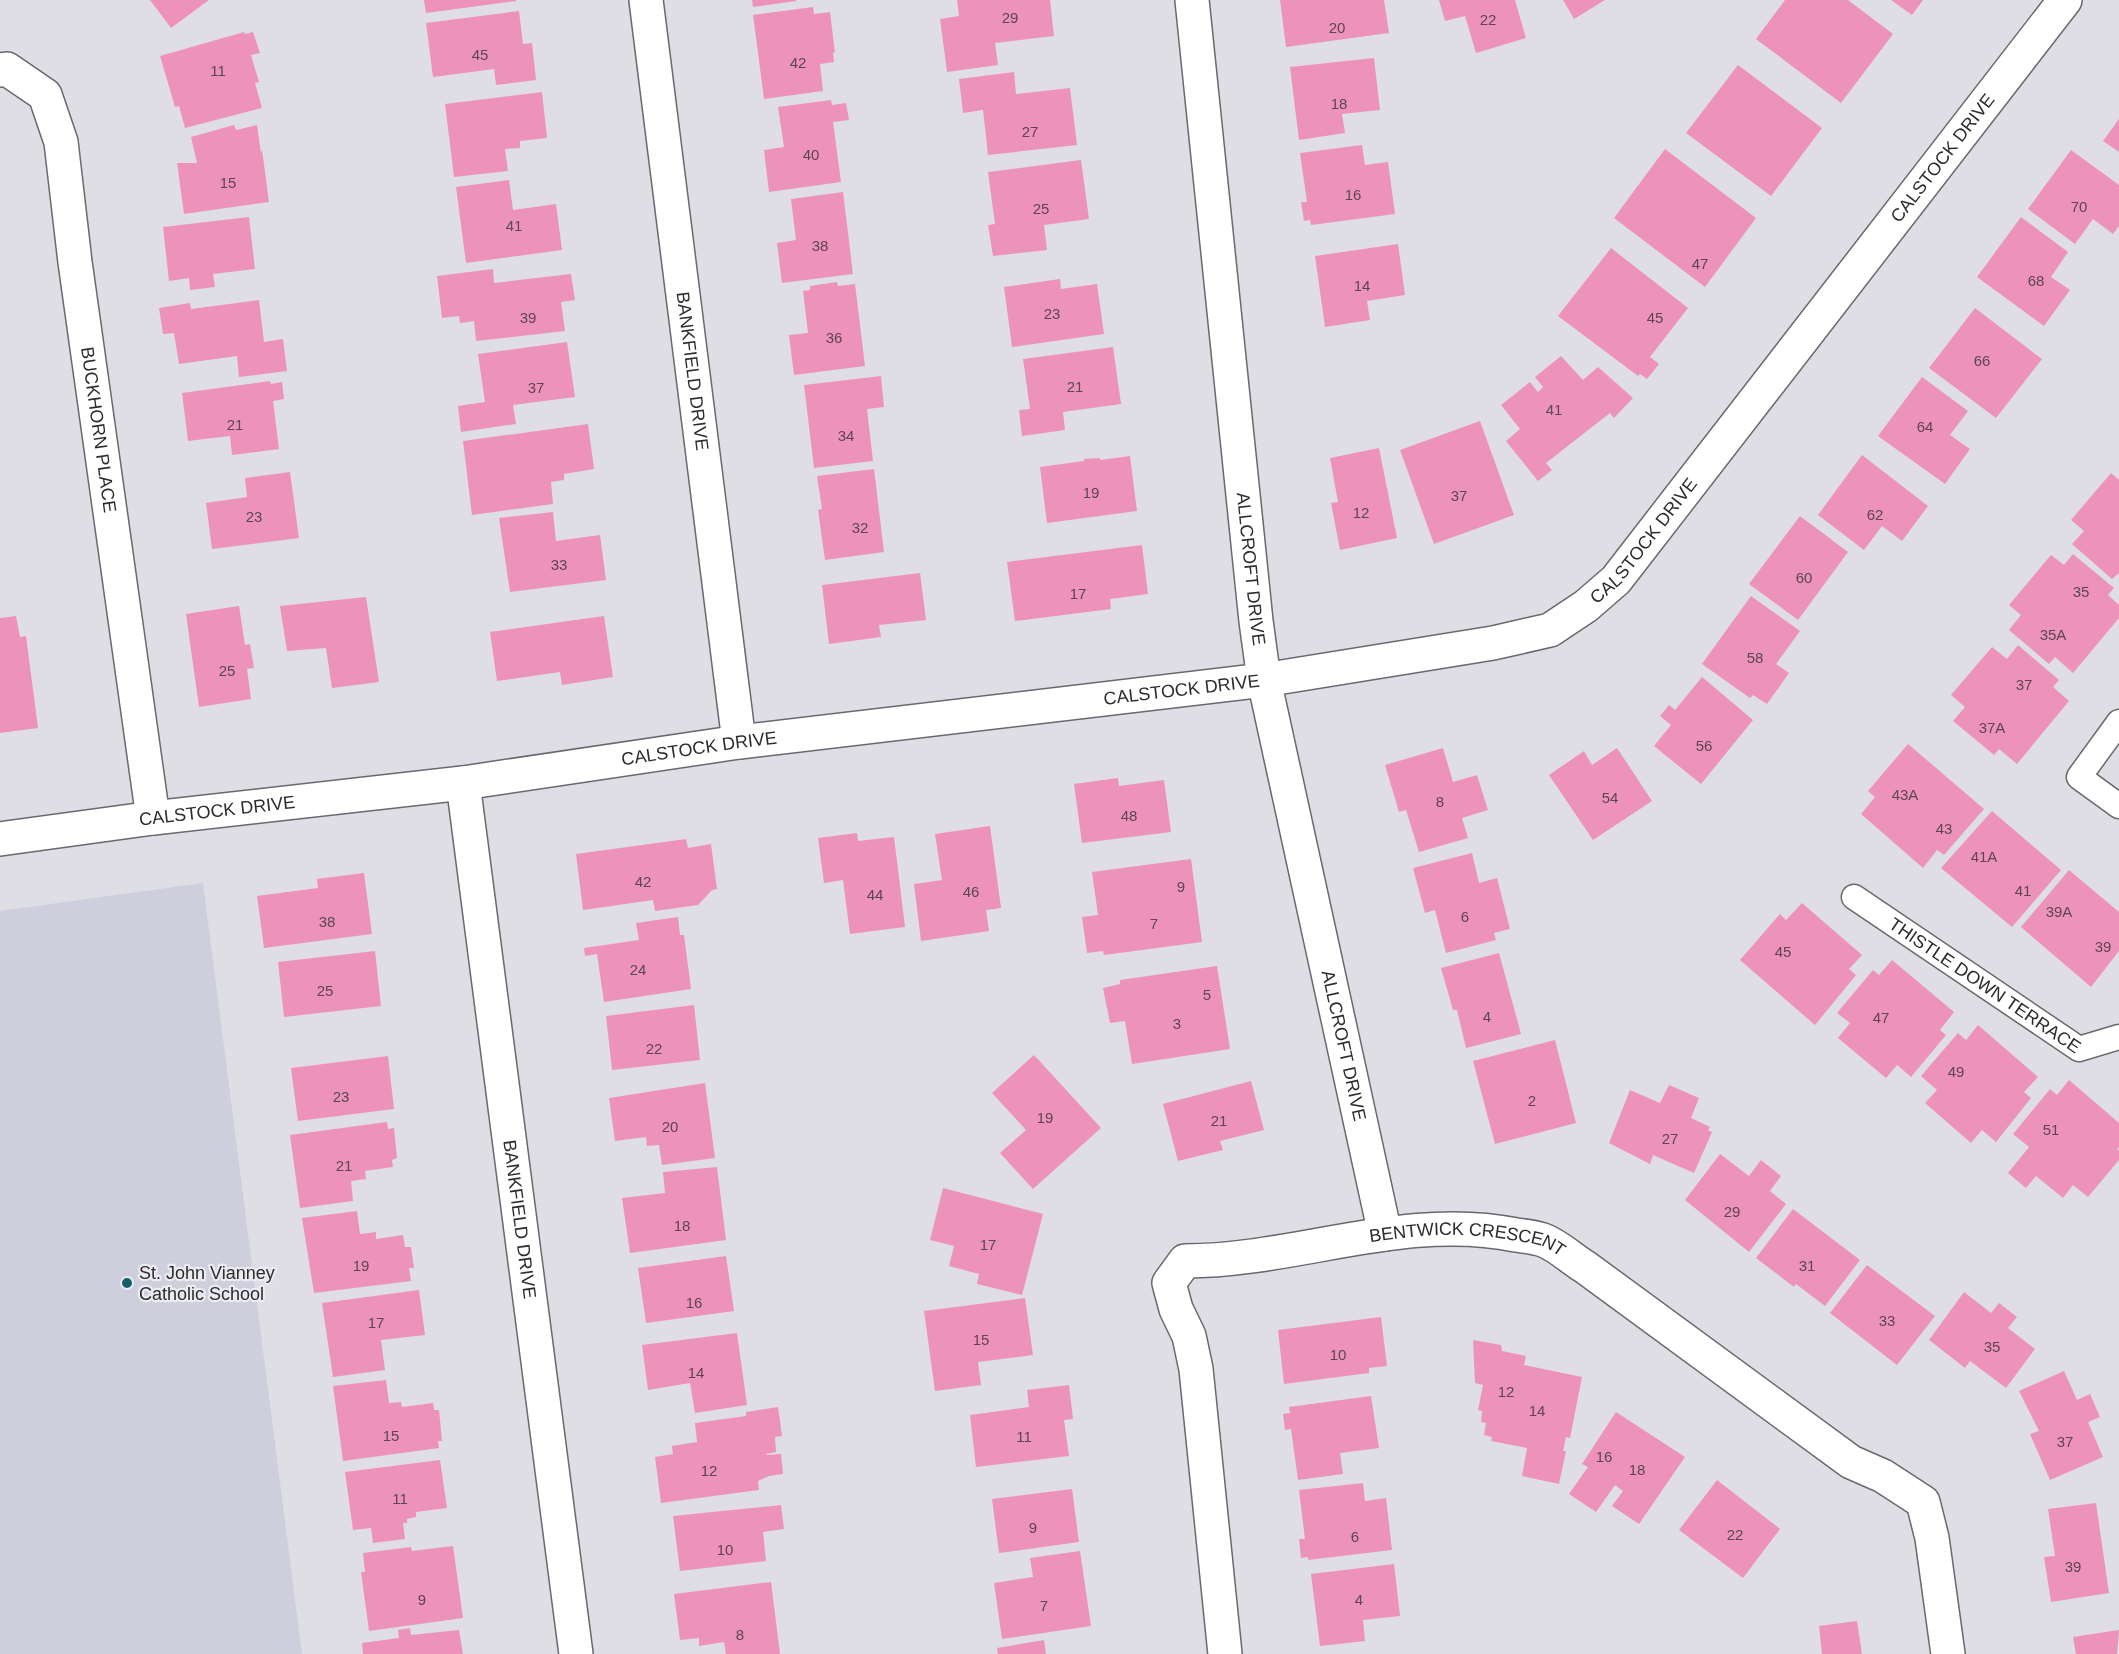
<svg xmlns="http://www.w3.org/2000/svg" width="2119" height="1654" font-family="Helvetica,sans-serif">
  <rect width="100%" height="100%" fill="#dedee4"/>
  <path fill="#cecfdc" d="M203,883L302,1654H0V911Z"/>
  <path fill="#ed93bb" d="M150,0H209L171,28Z
    M424,0H516V1L426,13Z
    M752,0H796V1L753,7Z
    M957,0H1050L1054,36L995,43L998,65L947,72L940,19L959,16Z
    M1280,0H1384L1389,33L1286,47Z
    M1439,0H1515L1526,38L1476,53L1465,16L1445,21Z
    M1563,0H1605L1574,19Z
    M1785,0H1848L1893,34L1841,103L1756,39Z
    M1891,0H1923L1912,15Z
    M813,7L814,14L830,12L835,53L833,52L834,62L820,64L823,91L764,99L753,15Z
    M519,11L523,44L532,43L536,80L496,85L494,69L433,77L426,23Z
    M244,32L245,34L253,32L260,53L251,55L259,82L255,83L262,108L185,128L179,106L175,107L160,56Z
    M1374,58L1380,110L1342,114L1345,133L1299,140L1290,67Z
    M1738,65L1822,128L1771,196L1686,133Z
    M1014,72L1016,94L1070,88L1077,145L988,155L983,110L963,113L959,79Z
    M542,92L547,138L520,141V148L505,149L508,171L454,177L445,104Z
    M831,100L832,105L846,103L849,120L833,122L841,182L769,192L764,150L784,147L778,107Z
    M2119,119V152L2103,141Z
    M234,125L236,130L257,125L261,153L262,150L269,202L184,214L177,163H197L191,137Z
    M1362,145L1365,165L1388,162L1395,214L1311,225L1310,220L1304,221L1301,202H1307L1300,153Z
    M1665,149L1756,218L1705,287L1614,218Z
    M2071,150L2119,185V226L2113,234L2093,219L2075,244L2028,209Z
    M1081,160L1089,219L1044,225L1047,250L993,256L988,225L995,224L988,172Z
    M509,180L513,210L556,204L562,250L466,263L456,187Z
    M843,192L853,274L782,283L777,243L796,240L791,199Z
    M249,217L255,269L213,274L215,287L190,290L189,278L169,281L163,227Z
    M2021,217L2068,252L2051,277L2070,290L2044,326L1977,277Z
    M1398,244L1405,295L1367,301L1370,320L1325,327L1315,256Z
    M1611,248L1688,308L1650,357L1659,364L1647,379L1640,374L1638,376L1558,316Z
    M493,269L494,283L571,274L575,300L561,302L565,331L476,341L474,321L460,323L459,316L442,318L437,276Z
    M1060,279L1061,289L1097,284L1104,334L1012,347L1004,287Z
    M837,282L838,286L855,284L865,366L794,375L789,335L808,333L803,291L810,290V286Z
    M259,300L264,342L283,339L287,371L239,377L237,356L179,364L174,333L163,334L159,308L190,303L191,309Z
    M1975,308L2042,359L1996,418L1929,368Z
    M567,342L575,397L513,405L516,424L461,432L458,406L485,402L478,354Z
    M1113,347L1121,404L1063,412L1065,430L1022,436L1019,410L1030,409L1023,359Z
    M1561,356L1583,380L1598,367L1633,398L1614,418L1610,413L1546,463L1552,470L1538,481L1506,441L1520,429L1501,405L1530,382L1538,392L1543,387L1535,377Z
    M881,376L884,407L867,409L873,461L814,468L804,385Z
    M1922,377L1968,411L1950,435L1970,449L1945,484L1878,436Z
    M270,381L271,384L282,382L284,399L273,401L279,449L232,455L230,436L188,441L182,393Z
    M1480,421L1514,515L1434,544L1400,450Z
    M588,424L594,469L564,474V480L551,482L553,504L472,515L463,441Z
    M1379,448L1397,538L1340,550L1331,503L1338,502L1330,458Z
    M1862,455L1928,506L1902,541L1882,526L1864,550L1818,515Z
    M1130,456L1137,511L1047,523L1040,467L1084,461V459L1100,458V460Z
    M874,469L884,552L825,560L818,510L822,509L817,476Z
    M290,472L299,538L212,549L206,503L247,497L245,478Z
    M2111,473L2119,480V573L2112,579L2072,544L2084,531L2071,520Z
    M553,512L556,541L600,535L606,580L510,592L499,518Z
    M1800,516L1848,552L1798,620L1749,584Z
    M1142,545L1148,594L1110,599L1111,609L1015,621L1007,562Z
    M2073,554L2114,588L2108,595L2119,605V618L2073,673L2055,657L2049,664L2009,630L2021,615L2009,605L2051,555L2064,565Z
    M920,573L926,620L879,625L881,637L829,644L822,585Z
    M1751,596L1800,631L1776,664L1789,673L1767,704L1753,695L1750,698L1702,664Z
    M366,597L379,682L332,688L326,648L287,651L280,606Z
    M239,606L245,645L250,644L254,668L247,669L251,699L199,707L186,614Z
    M16,616L20,637L26,636L38,728L0,733V618Z
    M604,616L613,677L562,685L560,672L497,681L490,632Z
    M2018,645L2059,680L2053,687L2069,701L2017,764L1999,749L1994,755L1953,721L1965,707L1951,695L1992,647L2007,659Z
    M1702,677L1753,720L1701,784L1654,746L1671,725L1660,716L1669,705L1675,710Z
    M1908,744L1984,809L1944,855L1937,850L1923,868L1861,814L1875,797L1868,791Z
    M1443,748L1453,782L1477,775L1488,810L1462,818L1468,838L1419,852L1406,810L1399,812L1385,765Z
    M1617,748L1652,801L1593,840L1549,775L1584,751L1592,765Z
    M1118,778L1119,786L1164,780L1171,832L1082,843L1074,784Z
    M1992,811L2061,870L2012,927L1941,868Z
    M990,826L1001,908L986,910L989,931L921,941L914,884L942,880L935,834Z
    M857,833L858,841L894,837L905,927L850,934L843,880L824,883L818,838Z
    M686,839L688,848L711,844L717,889L712,890L698,905L655,911L653,900L583,910L576,854Z
    M1472,853L1479,883L1497,878L1510,929L1494,933L1496,940L1446,953L1435,910L1425,913L1413,868Z
    M1191,859L1202,942L1104,955L1103,951L1087,953L1082,917L1098,915L1092,872Z
    M2069,870L2119,912V951L2091,987L2021,927Z
    M364,873L372,934L264,948L257,896L318,888L317,879Z
    M1802,903L1862,955L1849,969L1856,975L1815,1025L1740,960L1780,914L1786,920Z
    M678,917L680,935H684L691,989L604,1002L597,954L585,956L584,948L639,940L636,923Z
    M375,951L381,1006L284,1017L278,962Z
    M1499,953L1521,1034L1466,1048L1457,1010H1453L1441,968Z
    M1892,960L1954,1012L1940,1030L1946,1035L1911,1077L1897,1065L1886,1078L1838,1038L1850,1023L1837,1013L1873,970L1879,975Z
    M1217,966L1230,1049L1132,1064L1125,1021L1110,1023L1103,988L1120,984V980Z
    M694,1005L700,1060L612,1070L606,1016Z
    M1978,1025L2038,1077L2024,1092L2031,1098L1996,1142L1982,1130L1971,1143L1925,1103L1937,1090L1921,1076L1958,1033L1966,1040Z
    M1555,1040L1576,1123L1495,1144L1473,1061Z
    M1034,1055L1101,1128L1033,1189L1000,1153L1026,1130L992,1093Z
    M388,1056L394,1109L298,1121L291,1068Z
    M2069,1080L2119,1123V1147L2117,1149L2119,1151V1160L2088,1197L2073,1185L2063,1198L2036,1176L2026,1188L2008,1173L2029,1147L2013,1134L2050,1089L2057,1095Z
    M1251,1081L1264,1130L1220,1141L1223,1150L1178,1161L1163,1104Z
    M705,1083L715,1158L662,1165L659,1145L647,1146L646,1137L615,1141L609,1098Z
    M1669,1085L1699,1098L1691,1118L1710,1127L1708,1130L1712,1132L1694,1173L1653,1155L1650,1164L1609,1143L1630,1090L1660,1103Z
    M387,1122L388,1129L394,1128L397,1158L392,1160L393,1167L365,1171L366,1179L351,1181L353,1201L300,1208L290,1135Z
    M1720,1154L1749,1176L1761,1160L1781,1176L1770,1191L1786,1204L1749,1252L1685,1200Z
    M717,1167L726,1240L630,1253L622,1198L665,1193L663,1172Z
    M943,1188L1043,1214L1022,1295L977,1284L979,1274L949,1266L954,1246L930,1240Z
    M1793,1209L1860,1260L1825,1306L1796,1284L1794,1287L1756,1258Z
    M357,1211L360,1234L376,1232V1239L403,1235L405,1247H411L414,1268H409L411,1281L314,1293L302,1218Z
    M726,1256L734,1311L646,1323L638,1268Z
    M1867,1265L1935,1316L1897,1365L1830,1313Z
    M419,1290L425,1335L381,1340L385,1370L333,1377L322,1303Z
    M1964,1292L1991,1313L1999,1303L2017,1317L2008,1328L2035,1349L2006,1388L1970,1361L1965,1368L1929,1340Z
    M1025,1298L1033,1355L978,1362L981,1385L935,1391L924,1311Z
    M1381,1317L1387,1366L1369,1368V1373L1284,1384L1278,1330Z
    M737,1333L747,1405L695,1413L690,1383L648,1390L642,1345Z
    M1473,1340L1501,1345L1502,1351L1526,1356L1524,1365L1582,1377L1570,1438L1566,1437L1563,1451H1566L1559,1484L1522,1476L1527,1448L1491,1441L1492,1437L1484,1435L1486,1423L1481,1422L1482,1411L1478,1410L1483,1385L1475,1383Z
    M2064,1371L2077,1400L2090,1394L2100,1417L2088,1422L2103,1457L2050,1480L2030,1434L2039,1431L2019,1391Z
    M386,1380L389,1403L401,1402L402,1407L433,1403L434,1410H439L442,1441H438L439,1448L343,1461L333,1386Z
    M1069,1385L1073,1419L1064,1420L1069,1456L976,1467L970,1415L1029,1407L1027,1390Z
    M1371,1396L1379,1448L1340,1453L1343,1474L1298,1480L1291,1429L1285,1430L1283,1414L1290,1413L1289,1407Z
    M778,1407L782,1436L775,1437L776,1452L766,1454L767,1455L781,1454L783,1474L769,1476L758,1481L759,1490L661,1503L655,1457L673,1454L672,1446L697,1442L695,1423L746,1416V1412Z
    M1616,1412L1685,1457L1639,1524L1612,1506L1623,1491L1615,1485L1596,1512L1569,1494L1588,1467L1582,1464Z
    M440,1460L447,1508L416,1512V1517L407,1519V1523H403L405,1539L373,1543L371,1528L353,1530L345,1472Z
    M1717,1480L1780,1529L1743,1578L1679,1530Z
    M1363,1483L1365,1501L1386,1498L1392,1550L1308,1560V1557L1301,1558L1299,1539H1305L1299,1490Z
    M1072,1489L1079,1542L999,1553L992,1499Z
    M2096,1503L2109,1593L2051,1602L2044,1557L2055,1556L2048,1509Z
    M781,1505L784,1529L763,1532L766,1561L680,1571L673,1516Z
    M453,1546L463,1618L369,1631L361,1572H365L363,1553L411,1547L412,1551Z
    M1080,1551L1091,1626L1002,1639L994,1583L1033,1577L1030,1558Z
    M1394,1564L1400,1616L1363,1620L1365,1641L1320,1646L1311,1574Z
    M771,1582L780,1654H726L724,1642L699,1646V1638L680,1640L674,1594Z
    M1857,1621L1862,1654H1822L1819,1626Z
    M410,1628L411,1635L459,1630L463,1654H363L362,1643L399,1638L398,1630Z
    M2119,1630L2117,1654H2076L2073,1637Z
    M1044,1640L1046,1654H998L997,1648Z"/>
  <g fill="none" stroke-linecap="round" stroke-linejoin="round">
    <defs>
      <g id="service">
        <path d="M2119,722L2079,777L2119,806"/>
        <path id="s1" d="M1854,897L2079,1049L2119,1037"/>
      </g>
      <g id="minor">
        <path id="s2" d="M646,0L739,742"/>
        <path id="s3" d="M1192,0L1256,621L1264,680L1385,1234"/>
        <path id="s4" d="M0,70L7,69L45,95L61,142L75,262L153,818"/>
        <path id="s5" d="M463,783L576,1654"/>
        <path id="s6" d="M0,839L153,818L463,783L739,742L1264,680L1493,643L1550,630L1586,606L1616,580L2065,0"/>
        <path id="s7" d="M1225,1654L1196,1369L1189,1336L1176,1309L1169,1283L1185,1261C1296,1261 1405,1212 1516,1235C1524,1236 1534,1237 1543,1240C1557,1245 1572,1259 1585,1267L1851,1462L1883,1476L1923,1502L1932,1538L1948,1654"/>
      </g>
    </defs>
    <use href="#service" stroke="#68696e" stroke-width="27"/>
    <use href="#minor" stroke="#68696e" stroke-width="36"/>
    <use href="#service" stroke="#fff" stroke-width="24"/>
    <use href="#minor" stroke="#fff" stroke-width="33"/>
  </g>
  <circle fill="#175f6f" stroke="#ebebf1" stroke-width="2" cx="127" cy="1283" r="6"/>
  <g text-anchor="middle" stroke-width="4.5" stroke-linejoin="round" paint-order="stroke">
    <g font-size="15" fill="#5c4652">
      <text x="1010" y="23">29</text>
      <text x="1488" y="25">22</text>
      <text x="1337" y="33">20</text>
      <text x="480" y="60">45</text>
      <text x="798" y="68">42</text>
      <text x="218" y="76">11</text>
      <text x="1339" y="109">18</text>
      <text x="1030" y="137">27</text>
      <text x="811" y="160">40</text>
      <text x="228" y="188">15</text>
      <text x="1353" y="200">16</text>
      <text x="2079" y="212">70</text>
      <text x="1041" y="214">25</text>
      <text x="514" y="231">41</text>
      <text x="820" y="251">38</text>
      <text x="1700" y="269">47</text>
      <text x="2036" y="286">68</text>
      <text x="1362" y="291">14</text>
      <text x="1052" y="319">23</text>
      <text x="528" y="323">39</text>
      <text x="1655" y="323">45</text>
      <text x="834" y="343">36</text>
      <text x="1982" y="366">66</text>
      <text x="1075" y="392">21</text>
      <text x="536" y="393">37</text>
      <text x="1554" y="415">41</text>
      <text x="235" y="430">21</text>
      <text x="1925" y="432">64</text>
      <text x="846" y="441">34</text>
      <text x="1091" y="498">19</text>
      <text x="1459" y="501">37</text>
      <text x="1361" y="518">12</text>
      <text x="1875" y="520">62</text>
      <text x="254" y="522">23</text>
      <text x="860" y="533">32</text>
      <text x="559" y="570">33</text>
      <text x="1804" y="583">60</text>
      <text x="2081" y="597">35</text>
      <text x="1078" y="599">17</text>
      <text x="2053" y="640">35A</text>
      <text x="1755" y="663">58</text>
      <text x="227" y="676">25</text>
      <text x="2024" y="690">37</text>
      <text x="1992" y="733">37A</text>
      <text x="1704" y="751">56</text>
      <text x="1905" y="800">43A</text>
      <text x="1610" y="803">54</text>
      <text x="1440" y="807">8</text>
      <text x="1129" y="821">48</text>
      <text x="1944" y="834">43</text>
      <text x="1984" y="862">41A</text>
      <text x="643" y="887">42</text>
      <text x="1181" y="892">9</text>
      <text x="2023" y="896">41</text>
      <text x="971" y="897">46</text>
      <text x="875" y="900">44</text>
      <text x="2059" y="917">39A</text>
      <text x="1465" y="922">6</text>
      <text x="327" y="927">38</text>
      <text x="1154" y="929">7</text>
      <text x="2103" y="952">39</text>
      <text x="1783" y="957">45</text>
      <text x="638" y="975">24</text>
      <text x="325" y="996">25</text>
      <text x="1207" y="1000">5</text>
      <text x="1487" y="1022">4</text>
      <text x="1881" y="1023">47</text>
      <text x="1177" y="1029">3</text>
      <text x="654" y="1054">22</text>
      <text x="1956" y="1077">49</text>
      <text x="341" y="1102">23</text>
      <text x="1532" y="1106">2</text>
      <text x="1045" y="1123">19</text>
      <text x="1219" y="1126">21</text>
      <text x="670" y="1132">20</text>
      <text x="2051" y="1135">51</text>
      <text x="1670" y="1144">27</text>
      <text x="344" y="1171">21</text>
      <text x="1732" y="1217">29</text>
      <text x="682" y="1231">18</text>
      <text x="988" y="1250">17</text>
      <text x="361" y="1271">19</text>
      <text x="1807" y="1271">31</text>
      <text x="694" y="1308">16</text>
      <text x="1887" y="1326">33</text>
      <text x="376" y="1328">17</text>
      <text x="981" y="1345">15</text>
      <text x="1992" y="1352">35</text>
      <text x="1338" y="1360">10</text>
      <text x="696" y="1378">14</text>
      <text x="1506" y="1397">12</text>
      <text x="1537" y="1416">14</text>
      <text x="391" y="1441">15</text>
      <text x="1024" y="1442">11</text>
      <text x="2065" y="1447">37</text>
      <text x="1604" y="1462">16</text>
      <text x="1637" y="1475">18</text>
      <text x="709" y="1476">12</text>
      <text x="400" y="1504">11</text>
      <text x="1033" y="1533">9</text>
      <text x="1735" y="1540">22</text>
      <text x="1355" y="1542">6</text>
      <text x="725" y="1555">10</text>
      <text x="2073" y="1572">39</text>
      <text x="422" y="1605">9</text>
      <text x="1359" y="1605">4</text>
      <text x="1044" y="1611">7</text>
      <text x="740" y="1640">8</text>
    </g>
    <g font-size="18" fill="#2c2c2f" stroke="#ebebf1">
      <text dy="6" stroke="none"><textPath href="#s6" startOffset="2181">CALSTOCK DRIVE</textPath></text>
      <text dy="6" stroke="none"><textPath href="#s2" startOffset="374">BANKFIELD DRIVE</textPath></text>
      <text dy="6" stroke="none"><textPath href="#s4" startOffset="393">BUCKHORN PLACE</textPath></text>
      <text dy="6" stroke="none"><textPath href="#s6" startOffset="1695">CALSTOCK DRIVE</textPath></text>
      <text dy="6" stroke="none"><textPath href="#s3" startOffset="572">ALLCROFT DRIVE</textPath></text>
      <text dy="6" stroke="none"><textPath href="#s6" startOffset="1191">CALSTOCK DRIVE</textPath></text>
      <text dy="6" stroke="none"><textPath href="#s6" startOffset="705">CALSTOCK DRIVE</textPath></text>
      <text dy="6" stroke="none"><textPath href="#s6" startOffset="219">CALSTOCK DRIVE</textPath></text>
      <text dy="6" stroke="none"><textPath href="#s1" startOffset="158">THISTLE DOWN TERRACE</textPath></text>
      <text dy="6" stroke="none"><textPath href="#s3" startOffset="1058">ALLCROFT DRIVE</textPath></text>
      <text dy="6" stroke="none"><textPath href="#s5" startOffset="440">BANKFIELD DRIVE</textPath></text>
      <text dy="6" stroke="none"><textPath href="#s7" startOffset="690">BENTWICK CRESCENT</textPath></text>
    </g>
    <g font-size="18" fill="#2c2c2f" stroke="#ebebf1" text-anchor="start">
      <text x="139" y="1279">St. John Vianney<tspan x="139" dy="21">Catholic School</tspan></text>
    </g>
  </g>
</svg>
